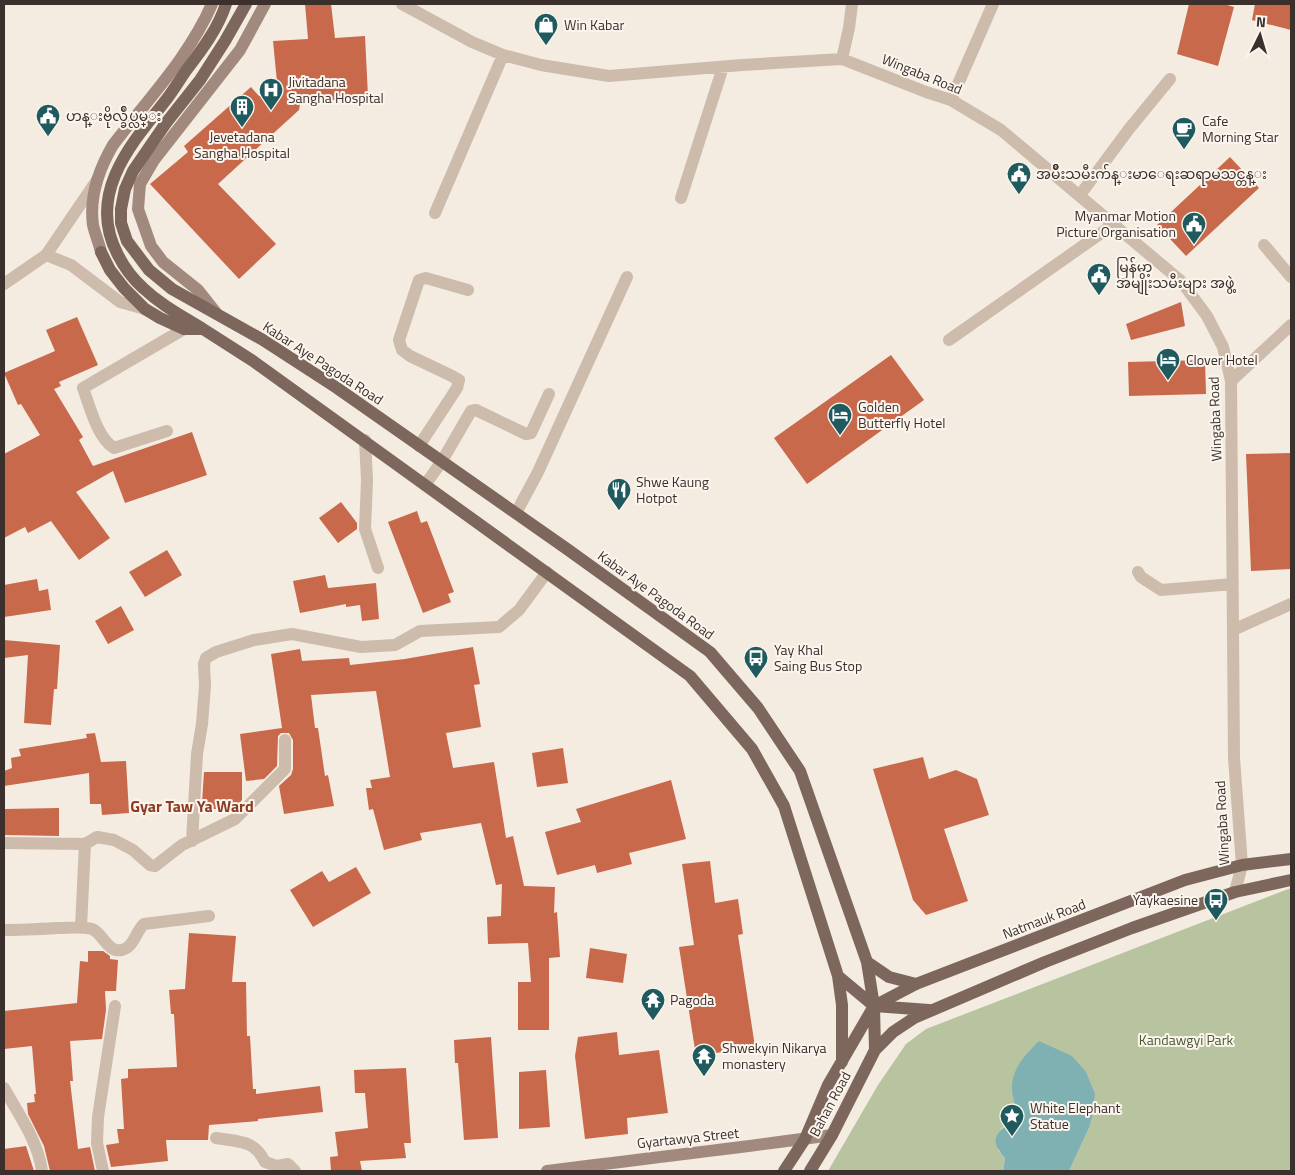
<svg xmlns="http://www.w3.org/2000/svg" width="1295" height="1175" font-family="'Titillium Web','Noto Sans Myanmar',sans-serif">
  <rect width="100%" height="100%" fill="#f4ebe1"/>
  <path fill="#b8c4a0" d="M1291,888V1171H1069L1089,1128L1012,1086C1015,1109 1019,1112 1001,1129L998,1150L1005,1158L1003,1171H828L878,1085L906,1044L926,1029Z"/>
  <path fill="#7fb0b2" d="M1039,1041L1072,1056L1086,1072L1095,1094L1092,1117L1089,1128L1069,1171H1003L1005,1158C982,1133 1008,1131 1014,1113C1017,1105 1011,1095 1012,1086C1013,1067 1026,1054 1039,1041Z"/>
  <path fill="#c8694b" d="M305,4H331L335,38L365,36L368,96L300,104L299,110L218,184L276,244L239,279L150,184L188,152L184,146L251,87L259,96L277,82L273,41L308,39Z
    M1189,4H1224L1234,7L1218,66L1177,54Z
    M1255,4H1291V30L1252,20Z
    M1230,157L1259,188L1186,256L1157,225Z
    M1181,302L1185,326L1131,340L1126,324Z
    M77,317L98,365L59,382L61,386L54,389L83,437L79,440L93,466L192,432L207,475L125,503L113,471L76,492L110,538L79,560L51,521L28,533L25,527L4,538V454L40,435L21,404L18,405L4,373L55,351L46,330Z
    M891,355L924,400L807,484L774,438Z
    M1205,360L1206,394L1129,396L1128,362Z
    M1291,453V569L1251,571L1246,454Z
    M341,502L357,523V529L338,543L319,518Z
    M417,511L421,523L427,521L454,592L448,594L451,602L423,613L388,522Z
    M167,550L182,575L145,597L129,572Z
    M325,575L328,588L376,583L379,619L362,621L360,605L346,607V604L300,613L293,581Z
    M37,579L39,591L48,589L51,610L4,617V585Z
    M121,606L134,630L108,644L95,621Z
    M4,640L60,645L57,689H54L51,725L24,723L28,655L4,658Z
    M473,647L480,684L474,685L481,727L446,733L453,768L494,762L506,838L513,836L524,886L555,887L554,913L557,912L560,957L549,958V1030H518V982H531L528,943L488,944L487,917L501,916L502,884L496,885L481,823L420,833L422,840L384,850L373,809L369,810L366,788H372L370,780L390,777L376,691L311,695L315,728H318L325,776L328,775L334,806L284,814L279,786L291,775L293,769V740L289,733H281L278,736L277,766L264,779L246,781L240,734L282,728L271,654L300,649L302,661L349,658L350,665L405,659Z
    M95,733L101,762L126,761L129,813L102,815L101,804H90L89,773L4,786V771L12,768L11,758L21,756L19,749L87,738L86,734Z
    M563,748L568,783L537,787L532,753Z
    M923,757L929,779L956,770L977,779L989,815L944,829L968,901L926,915L913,900L873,769Z
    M204,772H242V800L234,809H207V803H202Z
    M671,780L686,839L629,853L632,864L597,873L595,865L557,875L545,832L581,822L576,809Z
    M59,808V836L5,835V809Z
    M710,861L715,903L738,899L743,934L738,935L755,1047L696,1056L679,947L694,945L682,864Z
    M356,867L371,893L313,927L290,890L322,871L329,882Z
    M189,933L236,936L232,982H246L247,1036H250L253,1089H256V1094L320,1086L323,1112L258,1119V1121L209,1125L208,1140H166L168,1161L111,1167L106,1145L119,1143L117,1129H124L121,1079L128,1078V1069L177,1067L174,1014H171L169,990L185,989Z
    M590,948L627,954L623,983L586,978Z
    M88,951H103L110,956V959L118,960L116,991H105L106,1010L102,1039L70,1041L73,1081H70L78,1149L90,1147L95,1171H50L44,1146L28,1114L27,1103L35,1102L34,1094H36L32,1046L4,1049V1011L77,1003L80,961L88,962Z
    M617,1032L619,1055L659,1050L668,1113L627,1118L628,1134L585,1139L575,1056L578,1037Z
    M491,1037L498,1138L464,1140L458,1063H455L454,1040Z
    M406,1068L411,1143H404L406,1158L360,1161L362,1171H331L330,1157L338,1156L335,1132L368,1128L365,1093H355L354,1070Z
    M546,1070L550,1127L519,1129V1072Z
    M26,1146L34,1171H4V1149Z"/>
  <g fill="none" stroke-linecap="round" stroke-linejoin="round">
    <path stroke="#cdbbac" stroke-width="12" d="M402,4L472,42L503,55L541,65L609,76L742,65L842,59L926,92L951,100L1001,130L1181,281L1207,316L1223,347L1231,381L1234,758L1242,865L1235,892
      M842,59L849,28L852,4
      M951,100L993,4
      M1080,195L1129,129L1170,79
      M681,198L723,67
      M435,213L503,55
      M1264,245L1291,277
      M46,255L71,265L120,302L145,309
      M4,284L46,255L97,180
      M949,340L1114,224
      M1231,381L1291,325
      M167,431L114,448C97,437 90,407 83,388L184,329
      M365,440L367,480L365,529L378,568
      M419,446L457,388L459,380L452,376L410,356L402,350L399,340L419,280L426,278L468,290
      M425,485L442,461L471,411L476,410L526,434L531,433L549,394
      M516,513L538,472L627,277
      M1138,572L1141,577L1161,590L1233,584
      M1233,630L1291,604
      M192,841L197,754L202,724L205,686L204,664L206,658L216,652L254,640L292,634L361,647L395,645L420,631L499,627L519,610L547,572
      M4,843L85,844L81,927
      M85,844L97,837L114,840L133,850L150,865L155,866L182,845L235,819L285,769V740
      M4,930C22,930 40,929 58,928C69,928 81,926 92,929C103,933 107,953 122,950C134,947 136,931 144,924L209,916
      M4,1088C19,1115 38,1141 42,1171
      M216,1138C238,1142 254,1139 265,1162L277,1166L288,1164L295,1171
      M103,1171L97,1143L98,1117L115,1006"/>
    <path stroke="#a18a7d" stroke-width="12" d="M101,252C99,243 95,234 93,225C89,196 99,169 113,145C148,99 189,57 212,4
      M217,314L198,290L163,262L151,246L138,209L140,184L154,160L240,50L265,4
      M547,1171C642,1159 737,1148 832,1135"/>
    <path stroke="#7d675c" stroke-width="12" d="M246,4L225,41L200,80L166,123L133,171L125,189L121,209V223L127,241L149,270L172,289L263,340L337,388L567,549L710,652L758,708L800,771L867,962L874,1006L875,1050
      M101,252L110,270L124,288L145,309L160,318L184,329H203L253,361L690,676L752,749L784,806L838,976L842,1005V1062
      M203,329C182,316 161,305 143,288C133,279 124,267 118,255C86,195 130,145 166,100C173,91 179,81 185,72C201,51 218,29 226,4
      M867,962L889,977L916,984
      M838,976L874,1006L929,1010
      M784,1171L805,1139L828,1085L874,1006L916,984L1185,880L1242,865L1291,859
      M810,1171L832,1135L875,1050L893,1032L914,1018L1045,962L1132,928L1235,892L1291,880"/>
  </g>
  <defs>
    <symbol id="shop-pin" viewBox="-11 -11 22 30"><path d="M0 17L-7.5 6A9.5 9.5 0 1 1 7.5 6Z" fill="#1f5a5e" stroke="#fbf5ee"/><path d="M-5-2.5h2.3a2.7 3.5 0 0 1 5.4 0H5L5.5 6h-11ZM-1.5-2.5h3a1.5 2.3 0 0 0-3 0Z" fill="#fff"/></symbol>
    <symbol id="hospital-pin" viewBox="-11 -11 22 30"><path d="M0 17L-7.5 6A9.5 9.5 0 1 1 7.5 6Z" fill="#1f5a5e" stroke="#fbf5ee"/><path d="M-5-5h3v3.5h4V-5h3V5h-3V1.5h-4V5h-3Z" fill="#fff"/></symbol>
    <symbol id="building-pin" viewBox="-11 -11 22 30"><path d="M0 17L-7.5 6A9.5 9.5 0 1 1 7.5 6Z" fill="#1f5a5e" stroke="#fbf5ee"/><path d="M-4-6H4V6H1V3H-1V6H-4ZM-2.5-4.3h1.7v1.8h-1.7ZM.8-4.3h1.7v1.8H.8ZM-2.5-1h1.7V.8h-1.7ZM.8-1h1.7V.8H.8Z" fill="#fff"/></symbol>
    <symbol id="civic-pin" viewBox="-11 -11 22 30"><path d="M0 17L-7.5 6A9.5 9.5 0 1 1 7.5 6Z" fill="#1f5a5e" stroke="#fbf5ee"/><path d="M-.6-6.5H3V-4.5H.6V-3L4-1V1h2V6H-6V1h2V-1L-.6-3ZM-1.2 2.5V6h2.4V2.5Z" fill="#fff"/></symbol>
    <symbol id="cafe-pin" viewBox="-11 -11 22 30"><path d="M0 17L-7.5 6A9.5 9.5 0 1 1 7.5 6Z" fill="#1f5a5e" stroke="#fbf5ee"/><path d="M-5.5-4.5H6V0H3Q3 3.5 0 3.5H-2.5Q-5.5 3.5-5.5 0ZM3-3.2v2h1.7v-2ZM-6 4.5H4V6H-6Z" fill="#fff"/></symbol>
    <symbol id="hotel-pin" viewBox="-11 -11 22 30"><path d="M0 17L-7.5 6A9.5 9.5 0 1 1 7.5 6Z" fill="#1f5a5e" stroke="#fbf5ee"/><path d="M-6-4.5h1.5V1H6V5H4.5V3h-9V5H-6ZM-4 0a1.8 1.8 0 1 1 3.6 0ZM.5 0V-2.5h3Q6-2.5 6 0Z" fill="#fff"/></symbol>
    <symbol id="restaurant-pin" viewBox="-11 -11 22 30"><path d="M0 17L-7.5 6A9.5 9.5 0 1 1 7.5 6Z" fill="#1f5a5e" stroke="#fbf5ee"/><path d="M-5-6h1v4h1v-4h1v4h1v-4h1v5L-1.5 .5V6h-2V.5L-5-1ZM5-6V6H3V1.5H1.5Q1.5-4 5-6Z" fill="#fff"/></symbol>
    <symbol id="bus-pin" viewBox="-11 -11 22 30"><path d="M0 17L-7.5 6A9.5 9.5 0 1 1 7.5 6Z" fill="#1f5a5e" stroke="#fbf5ee"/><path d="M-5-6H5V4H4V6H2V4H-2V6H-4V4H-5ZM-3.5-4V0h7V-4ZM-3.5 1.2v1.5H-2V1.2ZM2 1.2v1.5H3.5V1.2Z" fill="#fff"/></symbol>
    <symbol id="temple-pin" viewBox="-11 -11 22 30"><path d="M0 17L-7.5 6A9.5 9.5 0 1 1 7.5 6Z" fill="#1f5a5e" stroke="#fbf5ee"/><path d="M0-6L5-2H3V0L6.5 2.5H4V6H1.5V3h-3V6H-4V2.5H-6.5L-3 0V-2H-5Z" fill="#fff"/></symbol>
    <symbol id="sight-pin" viewBox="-11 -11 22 30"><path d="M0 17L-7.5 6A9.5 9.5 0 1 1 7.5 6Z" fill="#1f5a5e" stroke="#fbf5ee"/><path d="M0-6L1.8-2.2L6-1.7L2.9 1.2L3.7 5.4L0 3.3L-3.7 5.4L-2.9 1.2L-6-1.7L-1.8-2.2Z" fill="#fff"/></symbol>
  </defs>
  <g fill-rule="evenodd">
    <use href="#shop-pin" x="532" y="11" width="28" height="38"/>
    <use href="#hospital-pin" x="257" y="76" width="28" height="38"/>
    <use href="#building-pin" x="228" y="93" width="28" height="38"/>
    <use href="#civic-pin" x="34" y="102" width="28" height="38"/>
    <use href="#cafe-pin" x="1170" y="115" width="28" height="38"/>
    <use href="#civic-pin" x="1005" y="160" width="28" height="38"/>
    <use href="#civic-pin" x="1180" y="210" width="28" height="38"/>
    <use href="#civic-pin" x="1085" y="261" width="28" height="38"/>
    <use href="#hotel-pin" x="1154" y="346" width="28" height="38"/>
    <use href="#hotel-pin" x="826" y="401" width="28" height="38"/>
    <use href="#restaurant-pin" x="605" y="476" width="28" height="38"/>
    <use href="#bus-pin" x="742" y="644" width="28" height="38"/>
    <use href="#bus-pin" x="1202" y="886" width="28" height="38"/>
    <use href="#temple-pin" x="639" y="986" width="28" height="38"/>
    <use href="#temple-pin" x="690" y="1042" width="28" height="38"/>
    <use href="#sight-pin" x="998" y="1102" width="28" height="38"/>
  </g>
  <g text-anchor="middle" stroke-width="4" stroke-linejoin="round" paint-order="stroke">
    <g font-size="14" fill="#3b302b" stroke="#fbf5ee" text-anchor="start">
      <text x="564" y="30">Win Kabar</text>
      <text x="288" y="87">Jivitadana<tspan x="288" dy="16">Sangha Hospital</tspan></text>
      <text x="66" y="121">ဟန္းဗိုလ္ခ်ဳပ္လမ္း</text>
      <text x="1202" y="126">Cafe<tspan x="1202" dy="16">Morning Star</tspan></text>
      <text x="242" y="142" text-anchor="middle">Jevetadana<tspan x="242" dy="16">Sangha Hospital</tspan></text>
      <text x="1036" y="179">အမ်ိဳးသမီးက်န္းမာေရးဆရာမသင္တန္း</text>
      <text x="1176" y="221" text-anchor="end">Myanmar Motion<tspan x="1176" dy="16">Picture Organisation</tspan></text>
      <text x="1116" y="272">မြန်မာ့<tspan x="1116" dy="16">အမျိုးသမီးများ အဖွဲ့</tspan></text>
      <text x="1186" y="365">Clover Hotel</text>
      <text x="858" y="412">Golden<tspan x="858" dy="16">Butterfly Hotel</tspan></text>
      <text x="636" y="487">Shwe Kaung<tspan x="636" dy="16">Hotpot</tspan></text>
      <text x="774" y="655">Yay Khal<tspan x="774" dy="16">Saing Bus Stop</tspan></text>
      <text x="1198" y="905" text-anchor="end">Yaykaesine</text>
      <text x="670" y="1005">Pagoda</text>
      <text x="722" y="1053">Shwekyin Nikarya<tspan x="722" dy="16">monastery</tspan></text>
      <text x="1030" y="1113">White Elephant<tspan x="1030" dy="16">Statue</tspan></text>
    </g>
    <g font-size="14" fill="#3b302b" stroke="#fbf5ee">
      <text transform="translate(922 74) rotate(22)" y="5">Wingaba Road</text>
      <text transform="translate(323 363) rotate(33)" y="5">Kabar Aye Pagoda Road</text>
      <text transform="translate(1215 419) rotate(-92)" y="5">Wingaba Road</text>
      <text transform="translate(656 595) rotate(36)" y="5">Kabar Aye Pagoda Road</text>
      <text transform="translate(1222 823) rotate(-93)" y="5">Wingaba Road</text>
      <text transform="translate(1044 919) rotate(-21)" y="5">Natmauk Road</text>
      <text transform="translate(830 1104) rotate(-62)" y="5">Bahan Road</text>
      <text transform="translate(688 1138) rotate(-6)" y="5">Gyartawya Street</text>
    </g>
    <g font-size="14" fill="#4a5a2e" stroke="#fbf5ee">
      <text x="1186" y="1045">Kandawgyi Park</text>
    </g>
    <g font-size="16" font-weight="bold" fill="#8c3b22" stroke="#fbf5ee">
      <text x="192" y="812">Gyar Taw Ya Ward</text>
    </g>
  </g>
  <rect width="1295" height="1175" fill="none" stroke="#3b302b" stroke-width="10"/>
  <g transform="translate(1260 35) rotate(5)" stroke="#fbf5ee" stroke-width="4" paint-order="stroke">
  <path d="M0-4L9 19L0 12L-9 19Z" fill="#3b302b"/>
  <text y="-8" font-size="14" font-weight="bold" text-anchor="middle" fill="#3b302b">N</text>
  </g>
</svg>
